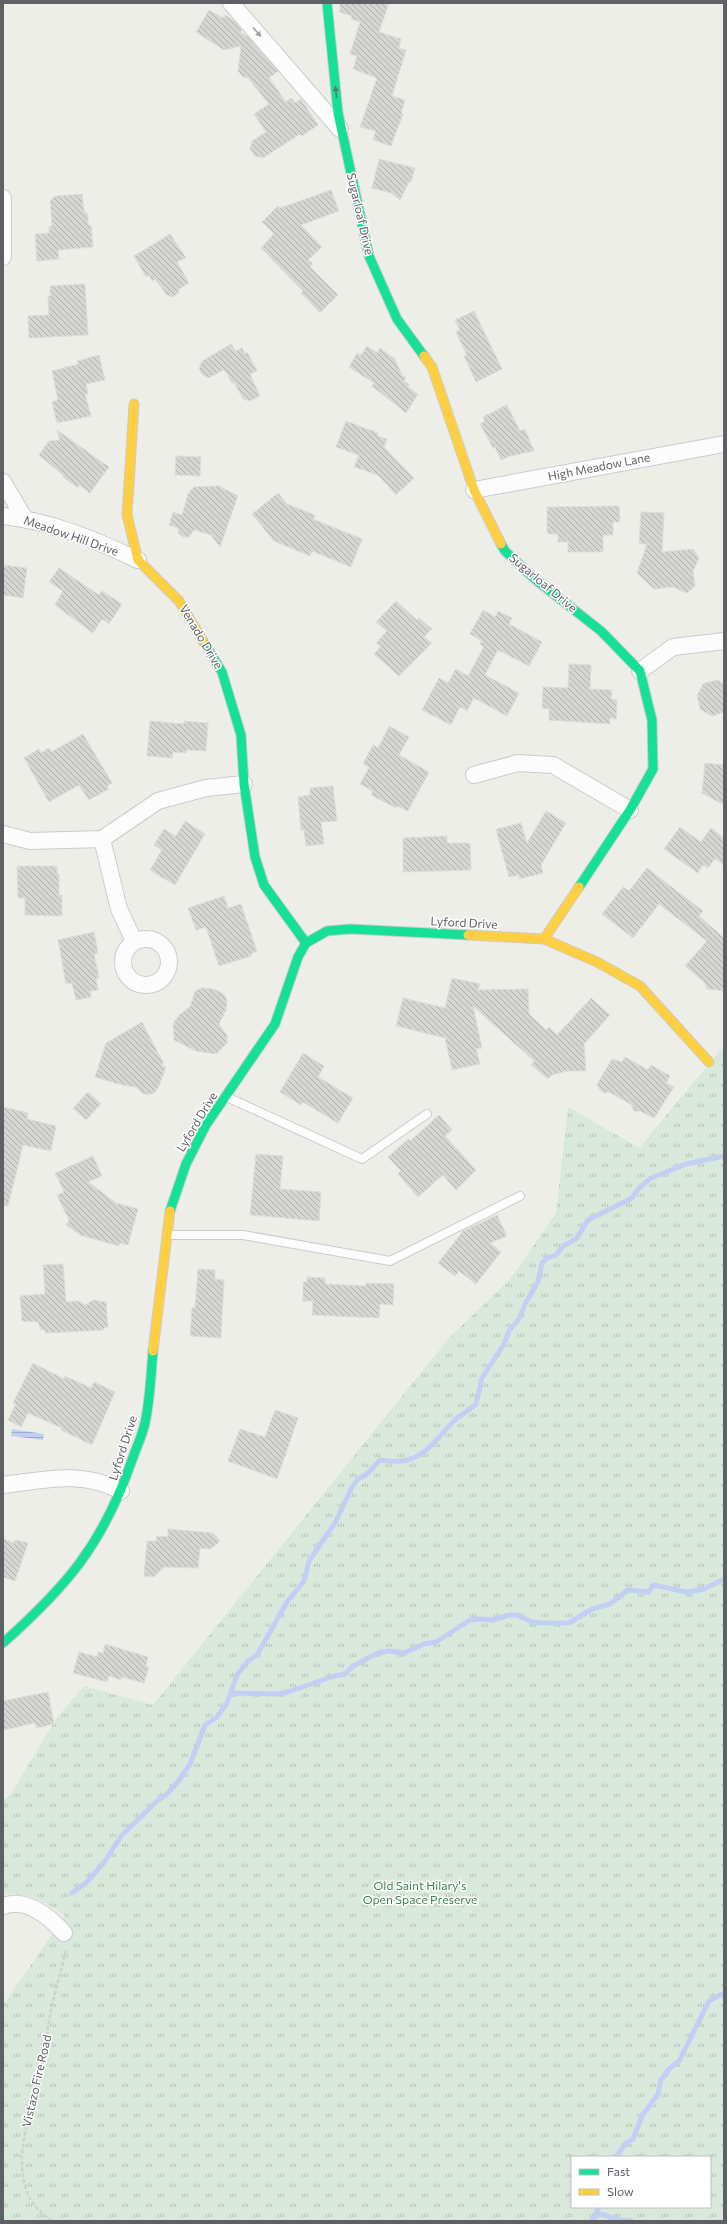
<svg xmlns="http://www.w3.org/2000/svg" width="727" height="2224" font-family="Commissioner,sans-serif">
  <defs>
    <pattern id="grass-tufts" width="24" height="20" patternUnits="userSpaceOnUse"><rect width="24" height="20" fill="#d8e9db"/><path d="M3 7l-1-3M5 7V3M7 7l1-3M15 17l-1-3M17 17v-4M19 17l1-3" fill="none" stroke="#b2c0b5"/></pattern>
    <pattern id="water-rules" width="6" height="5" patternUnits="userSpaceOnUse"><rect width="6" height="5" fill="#c1cff4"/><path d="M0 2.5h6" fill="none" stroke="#a0abc9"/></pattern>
    <pattern id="building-back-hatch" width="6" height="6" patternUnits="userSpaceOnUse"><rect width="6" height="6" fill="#d5d5d2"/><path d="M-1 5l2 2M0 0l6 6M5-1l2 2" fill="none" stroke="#b0b0ae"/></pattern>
  </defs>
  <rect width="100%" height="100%" fill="#eeeee9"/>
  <path fill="url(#grass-tufts)" fill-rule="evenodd" d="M724,1046V2221H3V2005L65,1916C43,1900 31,1893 3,1894V1801L11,1794L55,1720L84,1686L153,1705L449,1338L511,1278L556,1213L568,1107L639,1148ZM572,2157H710V2207H572Z"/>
  <path fill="url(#water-rules)" d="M12,1429L44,1434L43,1440L11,1436Z"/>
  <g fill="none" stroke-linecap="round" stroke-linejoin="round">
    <path stroke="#c1cff4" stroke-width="5" d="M231,1693L278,1694L291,1691L334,1676L345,1674L353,1666L378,1653L389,1651L404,1653L424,1644L436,1642L470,1620L480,1619L493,1620L509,1615H517L532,1622L543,1623H569L592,1609L610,1604L628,1590L648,1592L654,1585L686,1592L704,1589L724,1579
      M72,1893L86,1883L105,1861L121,1836L157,1801L167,1794L180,1779L190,1764L205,1725L217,1717L227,1703L237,1675L248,1661L257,1655L287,1602L304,1581L309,1561L335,1523L352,1487L358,1479L367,1474L380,1460C387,1461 395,1462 401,1461C426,1459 440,1434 456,1419C463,1414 470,1409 476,1404L482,1378L504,1344L509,1331L519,1319L526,1302L538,1282L542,1263L547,1258L556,1255L563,1246L576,1239L588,1220L632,1198L639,1188L651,1178L686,1164L724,1156
      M616,2157L625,2144L633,2139L642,2116L658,2094L661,2080L669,2069L679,2061L709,2001L724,1993
      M595,2216L599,2207
      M591,2221C602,2207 607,2219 618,2220C623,2221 626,2220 631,2221"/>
  </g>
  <path fill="url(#building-back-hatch)" stroke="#ddddd8" d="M340,3H389L379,32L401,39L399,48L406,50L392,96L405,100L401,114H403L391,146L373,140L376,131L360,127L377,78L353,69L357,56L350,54L360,22L351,19L352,16L340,12Z
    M209,10L223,18L225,15L234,21L242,30L240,32L248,37L278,71L269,78L286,102L291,98L295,103L301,99L318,125L302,136L300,134L263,158L255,156L250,149L252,141L266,132L254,114L269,104L248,78L243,77L238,71L241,46L224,50L196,32Z
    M379,159L415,168L411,182H409L400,200L391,193L372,188Z
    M331,190L339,211L301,225L322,247L308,260L313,264L310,267L338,295L320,313L301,293L303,291L261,248L274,234L262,222L278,206L280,208Z
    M82,194L84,211L88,214V225H91L93,247L58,250L59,259L37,261L35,234L49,233V226H52L50,201L55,196Z
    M170,234L186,258L177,262L189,283L179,289L178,293L173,297L167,295L155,279L152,281L149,275L146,277L134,256Z
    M85,284L88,335L29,338L28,316L49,315L48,296H50V286Z
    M474,311L502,369L476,382L464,356L467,355L456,332L460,330L455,320Z
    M231,344L236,351L242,348L245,354L247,352L257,371L250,374L260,396L250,401L243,399L234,382L232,383L226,372L223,370L208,378L202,374L199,369L202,361Z
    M367,346L377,353L380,348L395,359L402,375L406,378L404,381L409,384L408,387L418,394L406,413L372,386L374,383L349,367L357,353L361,355Z
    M99,355L105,380L86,384L88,394H85L91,416L57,423L52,402L58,400L52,371L78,364L77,361Z
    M507,405L520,431L525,429L534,451L510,456L501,460L495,447L493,448L480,424L485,421L483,417Z
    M346,421L378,433L377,436L387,439L384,447L414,478L396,495L378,475L354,467L359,455L336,447Z
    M57,430L109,467L90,493L79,485L78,488L63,477L64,476L39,455L49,441L60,440Z
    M176,456L201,457L200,476L175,475Z
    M219,486L238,496L220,547L211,535L194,530L189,537H183L178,533V528L169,525L173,512L182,515L188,494L194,487Z
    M278,493L287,504L315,515L313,519L362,539L351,567L312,551L310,556L274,541L252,514Z
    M619,506L620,522H613V535H603V552H568V542H558V534H547V507Z
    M641,512L664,513L662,552L693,549L699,558L693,571L695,586L687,593L673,587L654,589L637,573L647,544H639Z
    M3,565L27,568L23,598L3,595Z
    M59,568L99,595L102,591L122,604L109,624L102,619L93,633L55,605L63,591L49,582Z
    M396,601L417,620L419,618L432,629L424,637L432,643L399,676L374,654L381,646L376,643L387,631L376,622Z
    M483,610L495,617L498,611L512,618L509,624L542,642L529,666L498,650L485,675L519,693L507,716L474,698L467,711L460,707L451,725L422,710L439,678L448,683L456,669L468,676L484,647L480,644L482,641L470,634Z
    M569,664L591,665L590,689L612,690L611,699L617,700L616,719L610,718V724L549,720V709L542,708L543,687L568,688Z
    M718,680L724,684V712L712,716L700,709L697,695L704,683Z
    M150,721L184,724V721L208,723L206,751L187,750L186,753L173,752L172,758L147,756Z
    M389,726L409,737L399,755L429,772L408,811L397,806L396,808L371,795L373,791L360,784L369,767L363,764L373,745L378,748Z
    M83,734L112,783L107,786L109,789L89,800L79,785L49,802L24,758L39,749L41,753L49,748L51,752Z
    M705,763L724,765V805L702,793Z
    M333,786L337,821L321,822L324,844L306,846L304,830H301L298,797L310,795V788Z
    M546,811L566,823L541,865L543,873L519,879V875L509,877L496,829L521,823L527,843Z
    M185,821L205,834L175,885L150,870L162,850L154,845L164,829L176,836Z
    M680,827L701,842L711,828L724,838V865L715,859L708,868L703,865L698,873L664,849Z
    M447,836V843H470L471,870L403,872V838Z
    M17,866H57V874H59V895H62V916L25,915V898H18Z
    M647,868L703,911L699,916L724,938V991L707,989L704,982L685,966L707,941L659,904L633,938L602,914L623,887L629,891Z
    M224,896L228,908L241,904L257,951L251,954V956L219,966L206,927L196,930L188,908Z
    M94,932L98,953L94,954L99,978L96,979L98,990L90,991L91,997L76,1000L72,983L66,984L58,940Z
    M452,978L480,984L478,990L528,989L529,1014L546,1030L549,1027L557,1035L591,998L610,1015L584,1044L586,1071H567L552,1075L548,1079L531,1065L534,1061L473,1006L482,1048L476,1049L480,1064L452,1070L445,1038L396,1026L403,998L445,1008Z
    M202,988L214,989L224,994L227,1001L226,1010L219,1024L227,1035V1043L216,1054L196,1051L174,1040L173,1024L179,1015L190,1007L195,991Z
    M142,1022L163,1062L162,1066L166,1067L159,1086L154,1093L148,1095L142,1093L136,1087L122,1085L95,1077L106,1043Z
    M303,1053L324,1066L318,1077L353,1098L338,1123L303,1102L301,1105L280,1092Z
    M625,1057L648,1070L651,1065L670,1076L666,1083L674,1087L654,1118L640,1111H634L632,1105L609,1092L604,1093L600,1090L597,1084L612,1059L622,1062Z
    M88,1092L101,1104L86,1120L73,1108Z
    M3,1107L28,1113L27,1119L56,1126L51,1151L23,1145L8,1206L3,1205Z
    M439,1115L452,1130L445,1136L476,1170L456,1190L443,1175L418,1197L398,1174L401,1171L388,1157L408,1139L410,1141Z
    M256,1154L283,1156L280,1189L321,1192L319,1221L250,1215Z
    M93,1156L102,1176L88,1182L116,1203L138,1209L128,1245L120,1243L119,1246L80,1235L66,1225L69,1220L57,1195L64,1192L55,1173Z
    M497,1215L507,1236L490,1243L501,1252L476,1284L459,1271L455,1276L438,1263L463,1231Z
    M63,1264L66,1302L78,1301L86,1305L93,1300L106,1302L108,1327L104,1328V1330L45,1333V1330H41L38,1322L22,1321L20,1296L45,1294L43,1265Z
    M198,1269L215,1270V1279L224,1280L221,1338L190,1336L192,1308H195Z
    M307,1277L325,1278V1284L366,1286V1283L394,1284L393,1305L380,1304L379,1318L312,1315L313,1301H303V1282H307Z
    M33,1363L64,1379L65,1376L91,1388L94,1382L115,1392L92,1445L61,1430L62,1428L28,1413L21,1427L8,1420L16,1404L13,1403Z
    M275,1410L298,1418L277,1479L228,1461L240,1429L265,1437Z
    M168,1529L213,1533L220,1541L211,1549L200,1548L198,1568L164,1567L154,1577L144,1576L147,1541H156L157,1536L168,1537Z
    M3,1539L14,1543L15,1540L28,1543L15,1581L3,1577Z
    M105,1644L148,1657L146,1666L149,1667L144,1683L122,1677L121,1680L109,1676L107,1682L73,1673L79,1652L97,1657L98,1652L103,1653Z
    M48,1692L54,1724L36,1728L35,1723L3,1730V1701Z"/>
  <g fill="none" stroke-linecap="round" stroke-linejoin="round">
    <defs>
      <path id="lane" d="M227,1097L362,1159L427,1114
        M167,1235H243L390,1261L520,1196"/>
      <path id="street" d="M231,3L340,129
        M3,198V257
        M3,482L25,519
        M474,490L724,444
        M3,516C50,521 96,540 138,560
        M640,671L673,647L724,641
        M474,775L518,763L553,765L630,810
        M3,834L30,841L102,839L158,801L206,788L244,784
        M102,839L119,909L134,941
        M123 962a23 23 0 1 1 46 0a23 23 0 1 1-46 0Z
        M3,1485C45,1480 82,1470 121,1491
        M3,1906C26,1897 50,1917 64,1933"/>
      <path id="fast" d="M327,3L338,113L369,256L397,319L424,356
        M501,544L505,551L536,580L601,631L640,671L652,720L653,769L630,810L579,887
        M203,641L222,672L241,735L244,784L255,857L264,885L306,943
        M170,1211L186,1164L206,1125L275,1024L298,957L306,943L327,931L350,929L468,935
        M3,1643C67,1586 102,1545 131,1463C135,1450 142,1437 145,1423C150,1400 151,1374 153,1351"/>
      <path id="slow" d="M424,356L432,367L474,490L501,544
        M134,404L127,515L138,560L179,601L203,641
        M468,935L544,939L597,962L640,986L709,1062
        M544,939L579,887
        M153,1351L170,1211"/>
    </defs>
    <use href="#lane" stroke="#cbcbcb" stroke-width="10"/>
    <use href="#street" stroke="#cbcbcb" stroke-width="18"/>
    <use href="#fast" stroke="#ccc" stroke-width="11"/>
    <use href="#slow" stroke="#ccc" stroke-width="11"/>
    <path stroke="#ccd0cf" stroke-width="2.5" stroke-dasharray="4 2" stroke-linecap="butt" d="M52,2221C39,2212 29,2202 25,2186C15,2148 32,2111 40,2075C45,2052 47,2029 52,2006C56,1987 62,1968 66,1950"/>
    <use href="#lane" stroke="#fcfcfc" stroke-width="8"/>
    <use href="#street" stroke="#fcfcfc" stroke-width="16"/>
    <use href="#fast" stroke="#16e098" stroke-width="9"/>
    <use href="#slow" stroke="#ffcf43" stroke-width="9"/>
  </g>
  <defs><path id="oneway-solid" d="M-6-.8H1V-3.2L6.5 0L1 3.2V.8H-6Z"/></defs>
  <use fill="#9e9ea2" href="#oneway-solid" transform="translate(257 32) rotate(49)"/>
  <use fill="#4d8072" href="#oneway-solid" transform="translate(336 92) rotate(-96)"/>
  <g text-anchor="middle" stroke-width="3" stroke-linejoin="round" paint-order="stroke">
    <g font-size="12" fill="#5f6066" stroke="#fff">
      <text transform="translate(360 214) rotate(77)" y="4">Sugarloaf Drive</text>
      <text transform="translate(599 467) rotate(-11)" y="4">High Meadow Lane</text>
      <text transform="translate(71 536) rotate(19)" y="4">Meadow Hill Drive</text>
      <text transform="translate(543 583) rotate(40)" y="4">Sugarloaf Drive</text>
      <text transform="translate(201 637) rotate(59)" y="4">Venado Drive</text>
      <text transform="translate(464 923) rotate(3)" y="4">Lyford Drive</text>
      <text transform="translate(197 1122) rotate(-59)" y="4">Lyford Drive</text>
      <text transform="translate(123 1448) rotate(-72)" y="4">Lyford Drive</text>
      <text transform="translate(37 2081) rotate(-77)" y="4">Vistazo Fire Road</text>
    </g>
    <g font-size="12" fill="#3c8054" stroke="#fff">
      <text x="420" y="1890">Old Saint Hilary's<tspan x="420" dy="14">Open Space Preserve</tspan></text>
    </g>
  </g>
  <rect width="727" height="2224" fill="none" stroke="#5f6066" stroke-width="8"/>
  <rect x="571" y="2156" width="140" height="52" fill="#ffffff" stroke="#bfbfc2"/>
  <rect x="579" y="2169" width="20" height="6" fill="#16e098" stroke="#bfbfc2"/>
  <text x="607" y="2176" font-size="12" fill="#5f6066">Fast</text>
  <rect x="579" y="2189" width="20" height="6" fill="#ffcf43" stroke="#bfbfc2"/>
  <text x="607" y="2196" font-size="12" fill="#5f6066">Slow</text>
</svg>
